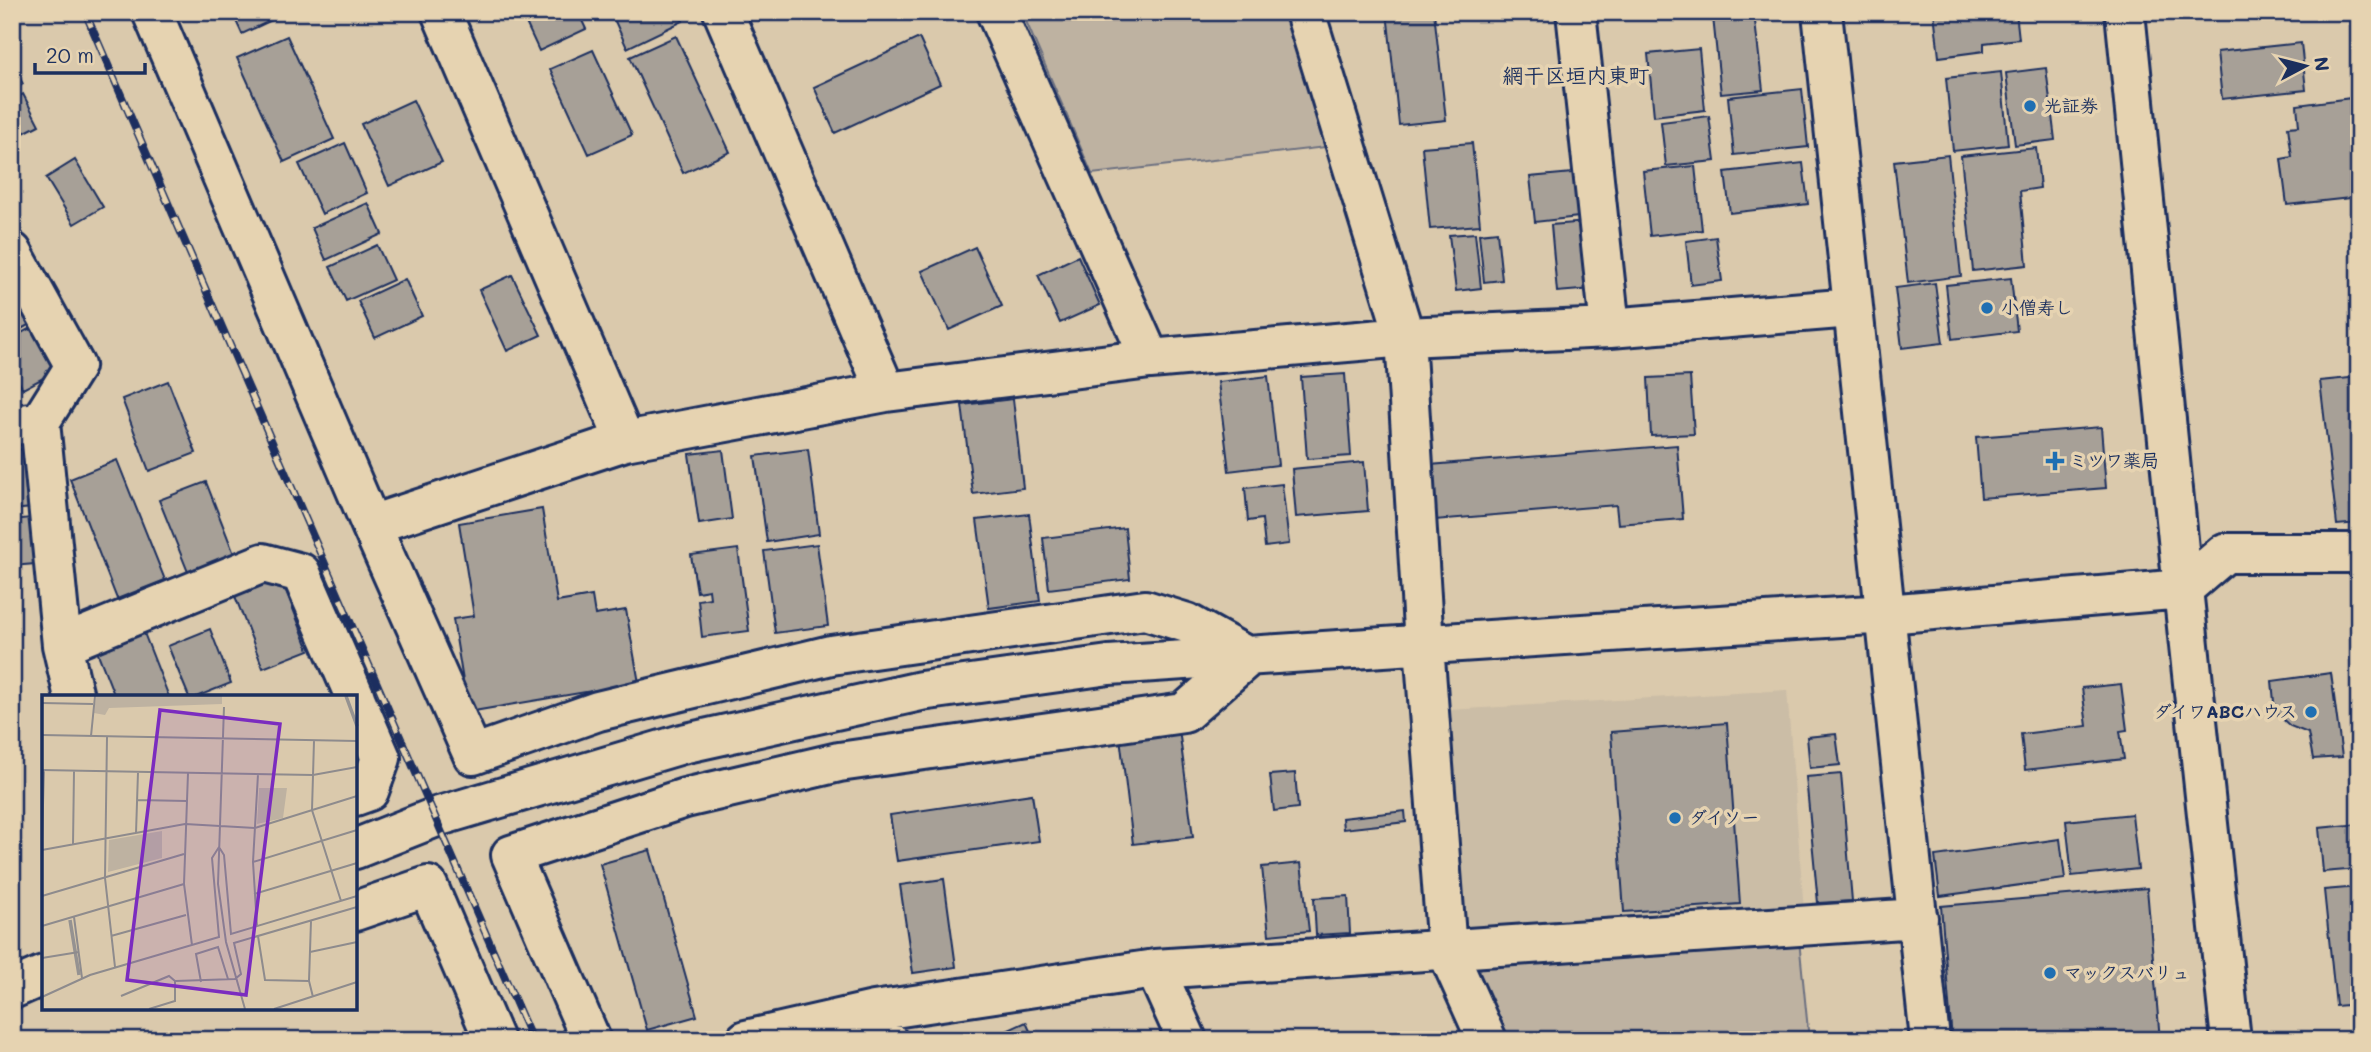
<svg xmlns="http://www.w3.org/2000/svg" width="2371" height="1052" font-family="Mali,'Klee One',sans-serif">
  <rect width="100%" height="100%" fill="#dac9ac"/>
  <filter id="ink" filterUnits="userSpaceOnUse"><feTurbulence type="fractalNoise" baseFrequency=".0143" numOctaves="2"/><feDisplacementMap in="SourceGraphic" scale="14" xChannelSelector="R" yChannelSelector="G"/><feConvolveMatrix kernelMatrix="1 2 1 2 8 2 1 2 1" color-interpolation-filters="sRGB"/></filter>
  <g filter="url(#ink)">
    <path fill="#cbbda6" d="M1787,690L1804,911L1465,931L1449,710Z"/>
    <path fill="#beb2a1" stroke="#6c7080" stroke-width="2" d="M1022,12H1286L1326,147L1092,174Z
      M1799,940L1809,1040H1503L1476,979L1485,959Z"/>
    <path fill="#a7a097" stroke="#1b2f5e" stroke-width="2" d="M232,12H289L242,34Z
      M521,12H578L586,29L539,51Z
      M628,12H679L683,21L627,48L614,19Z
      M1387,12H1434L1446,120L1399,125Z
      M1934,12H2016L2019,39L1984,43V51L1939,57Z
      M1754,13L1763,90L1721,94L1713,17Z
      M287,36L334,139L284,162L237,58Z
      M676,36L730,152L683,173L630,57Z
      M919,38L940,84L835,133L814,87Z
      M2301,43L2306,90L2222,99L2217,52Z
      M1699,49L1705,110L1654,116L1648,54Z
      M593,50L632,135L589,154L550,69Z
      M12,63L23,84L12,90Z
      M2046,68L2055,140L2015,145L2006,73Z
      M2001,72L2008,145L1953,151L1946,78Z
      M1802,89L1808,147L1734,155L1728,97Z
      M23,94L39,125L12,139V100Z
      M2359,97V197L2287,205L2281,159L2292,157L2288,127L2299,126L2297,105Z
      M413,100L442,162L389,186L361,124Z
      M1709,116L1715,161L1666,166L1661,122Z
      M345,143L367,193L322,214L299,164Z
      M1472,143L1480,225L1430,229L1422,147Z
      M2036,148L2040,188L2020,191L2027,265L1973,271L1961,156Z
      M1948,155L1961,276L1908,283L1894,161Z
      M75,160L103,207L74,224L46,178Z
      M1803,163L1808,204L1730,213L1725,172Z
      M1695,166L1702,230L1650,236L1643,171Z
      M1583,172L1587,216L1535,222L1530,177Z
      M368,203L382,234L326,260L312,228Z
      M1587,222L1593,289L1557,292L1551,225Z
      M1497,232L1502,280L1484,282L1479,234Z
      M1475,233L1481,288L1456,291L1449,235Z
      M1716,237L1722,281L1691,285L1686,241Z
      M377,245L393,280L346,301L330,267Z
      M975,247L1002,306L949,330L922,271Z
      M1078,256L1100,305L1060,323L1038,275Z
      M512,275L541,335L507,351L479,290Z
      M2011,278L2017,331L1952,339L1946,285Z
      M405,279L422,316L375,338L358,301Z
      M1935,283L1943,343L1902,348L1895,288Z
      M21,303L32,323L12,334V305L13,308Z
      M34,326L58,370L23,389L12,370V338Z
      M1345,374L1351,456L1307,459L1301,377Z
      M1268,376L1278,465L1229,471L1218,382Z
      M1690,376L1694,434L1651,436L1648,378Z
      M2359,377V523L2337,525L2320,381Z
      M168,381L196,453L149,471L122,399Z
      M1013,399L1023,488L973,494L962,405Z
      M2101,427L2106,488L1981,498L1976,437Z
      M1677,445L1683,519L1618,524L1616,505L1435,520L1430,465Z
      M26,449L32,508L12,510V450Z
      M808,449L819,534L767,542L755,456Z
      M723,450L732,519L699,524L689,454Z
      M117,460L165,580L117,599L70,479Z
      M1364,462L1368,511L1296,517L1292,469Z
      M206,482L234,554L188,572L159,500Z
      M1282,484L1289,544L1265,547L1262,519L1248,521L1245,488Z
      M542,509L557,602L592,596L595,615L626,610L639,683L468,712L453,619L474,616L459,523Z
      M1029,514L1040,601L989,608L977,520Z
      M31,518L35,564L12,566V520Z
      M1125,528L1130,579L1049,589L1043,538Z
      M817,544L828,626L775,633L764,551Z
      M738,549L749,631L702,637L698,600L710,598L709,590L697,592L691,555Z
      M281,578L309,650L263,668L235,596Z
      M210,629L231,683L196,697H189L168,646Z
      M144,633L169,697H115L97,651Z
      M2331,673L2342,757L2313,759L2308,733L2290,726L2275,712L2272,681Z
      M2121,684L2127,730L2120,731L2124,759L2025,770L2021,734L2087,726L2082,688Z
      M1727,723L1740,904L1624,912L1611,732Z
      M1179,729L1193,837L1133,844L1120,737Z
      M1836,734L1840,765L1810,768L1807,737Z
      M1295,773L1298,808L1274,811L1270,775Z
      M1841,774L1852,901L1818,903L1806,777Z
      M1032,794L1039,841L897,861L890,815Z
      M1405,811L1406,822L1343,829L1342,818Z
      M2132,814L2138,869L2072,876L2066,821Z
      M2359,824V869L2323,872L2319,828Z
      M2060,839L2065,879L1940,896L1935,856Z
      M650,850L697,1016L647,1030L600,864Z
      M1301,863L1309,931L1269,935L1262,867Z
      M944,879L956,967L913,973L900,885Z
      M2359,887V1004L2336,1006L2324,890Z
      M2147,888L2160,1040H1952L1941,906Z
      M1348,896L1350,933L1316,935L1314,898Z
      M1026,1022L1034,1040H987Z"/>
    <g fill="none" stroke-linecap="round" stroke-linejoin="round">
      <defs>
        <path id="minor" d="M152,12L371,525L473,755L598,711L831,655L1145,610L1187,623L1248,657L1184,713L839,762L685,798L511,855L591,1040
          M441,12L625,441
          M723,12L886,392
          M996,12L1150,359
          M1305,12L1405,337L1424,645L1447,951L1487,1040
          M1576,12L1610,328
          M1822,12L1930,1040
          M2125,12L2183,589L2231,1040
          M12,252L75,366L40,422L12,425
          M40,422L62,645L74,697
          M371,525L625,441L886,392L1150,359L1405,337L1610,328L1852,308
          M62,645L263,563L301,573L355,697
          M355,698L381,758L369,791L355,796
          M355,849L436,817L682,744L921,691L1109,665L1886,614L2183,589L2225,553H2359
          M355,911L428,886L494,1040
          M1155,969L1187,1040
          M12,989L44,975
          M874,1011L887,1040
          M746,1040L874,1011L1155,969L1918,918"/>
      </defs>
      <use href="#minor" stroke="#1b2f5e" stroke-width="44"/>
      <use href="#minor" stroke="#e6d3b1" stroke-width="38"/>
      <defs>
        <path id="rail" d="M85,12L532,1040"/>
      </defs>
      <use href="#rail" stroke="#1b2f5e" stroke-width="8"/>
      <use href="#rail" stroke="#e6d3b1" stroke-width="5" stroke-dasharray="16" stroke-linecap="butt"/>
    </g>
  </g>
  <g fill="#1f6fb2" stroke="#e6d3b1" stroke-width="2.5">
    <circle cx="2030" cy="106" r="7"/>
    <circle cx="1987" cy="308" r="7"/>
    <path d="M2051.5 450.5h7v7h7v7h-7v7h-7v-7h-7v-7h7z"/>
    <circle cx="2311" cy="712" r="7"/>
    <circle cx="1675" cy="818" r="7"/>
    <circle cx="2050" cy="973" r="7"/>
  </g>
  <g text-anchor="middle" stroke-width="7" stroke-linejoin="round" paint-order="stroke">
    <g font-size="18" font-weight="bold" fill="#1b2f5e" stroke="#e6d3b1" text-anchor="start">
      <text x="2044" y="112">光証券</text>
      <text x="2001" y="314">小僧寿し</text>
      <text x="2069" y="467">ミツワ薬局</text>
      <text x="2297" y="718" text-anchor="end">ダイワABCハウス</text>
      <text x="1689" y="824">ダイソー</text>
      <text x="2064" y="979">マックスバリュ</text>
    </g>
    <g font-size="21" font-weight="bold" fill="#1b2f5e" stroke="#e6d3b1">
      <text x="1576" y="83">網干区垣内東町</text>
    </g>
  </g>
  <g transform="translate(42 695)">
    <rect width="315" height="315" fill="#dac9ac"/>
    <path d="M54,1H180V9L67,13L63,20L52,18ZM217,93H245L241,123L215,129ZM120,136V163L66,177L67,145Z" fill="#beb2a1"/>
    <path fill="none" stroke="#959291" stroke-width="3.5" d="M304,1L315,31M28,225L37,280"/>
    <path fill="none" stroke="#8e8b8d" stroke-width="2" d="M0,8L51,9M182,12L176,189L184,247L203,314M0,40L315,46M49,41L53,1M65,42L63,183L73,272M272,46L270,115L299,206M0,75L271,80L315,72M146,78L142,189L150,250M95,105L145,106M94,138L96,77M0,144L2,75M31,150L32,76M0,155L143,129L213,133L315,101M211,167L315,135M212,199L315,168M0,201L142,159M32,222L40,283M269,226L267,286L271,302M0,231L142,189M215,231L211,167L216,79M69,241L144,220M216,241L223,285L267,286M268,257L315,247M0,263L37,257M133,286L193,284L199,279L192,248L315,212M159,287L154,259L176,252L186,284M79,301L127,281L133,286V306L107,314M0,302L48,280L177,242L170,163L177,152L182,160L189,239L315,201M232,314L315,287"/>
    <path fill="#7b2cbf" fill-opacity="0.15" stroke="#7b2cbf" stroke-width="3.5" d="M118,15L238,29L204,300L85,285Z"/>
    <rect width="315" height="315" fill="none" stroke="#1b2f5e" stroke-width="3.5"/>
  </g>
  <rect width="2371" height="1052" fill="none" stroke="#e6d3b1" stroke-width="42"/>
  <rect x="21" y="21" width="2329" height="1010" fill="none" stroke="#1b2f5e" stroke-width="2.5" filter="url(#ink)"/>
  <g transform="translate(2305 66) rotate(83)" stroke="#e6d3b1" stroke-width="5" paint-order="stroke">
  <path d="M0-5L12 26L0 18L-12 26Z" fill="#1b2f5e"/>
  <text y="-10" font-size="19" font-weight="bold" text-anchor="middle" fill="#1b2f5e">N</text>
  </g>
  <path d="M35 63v10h110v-10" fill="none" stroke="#1b2f5e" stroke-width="3.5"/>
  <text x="46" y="63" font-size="21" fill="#1b2f5e" stroke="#e6d3b1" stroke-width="5" paint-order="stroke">20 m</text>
</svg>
